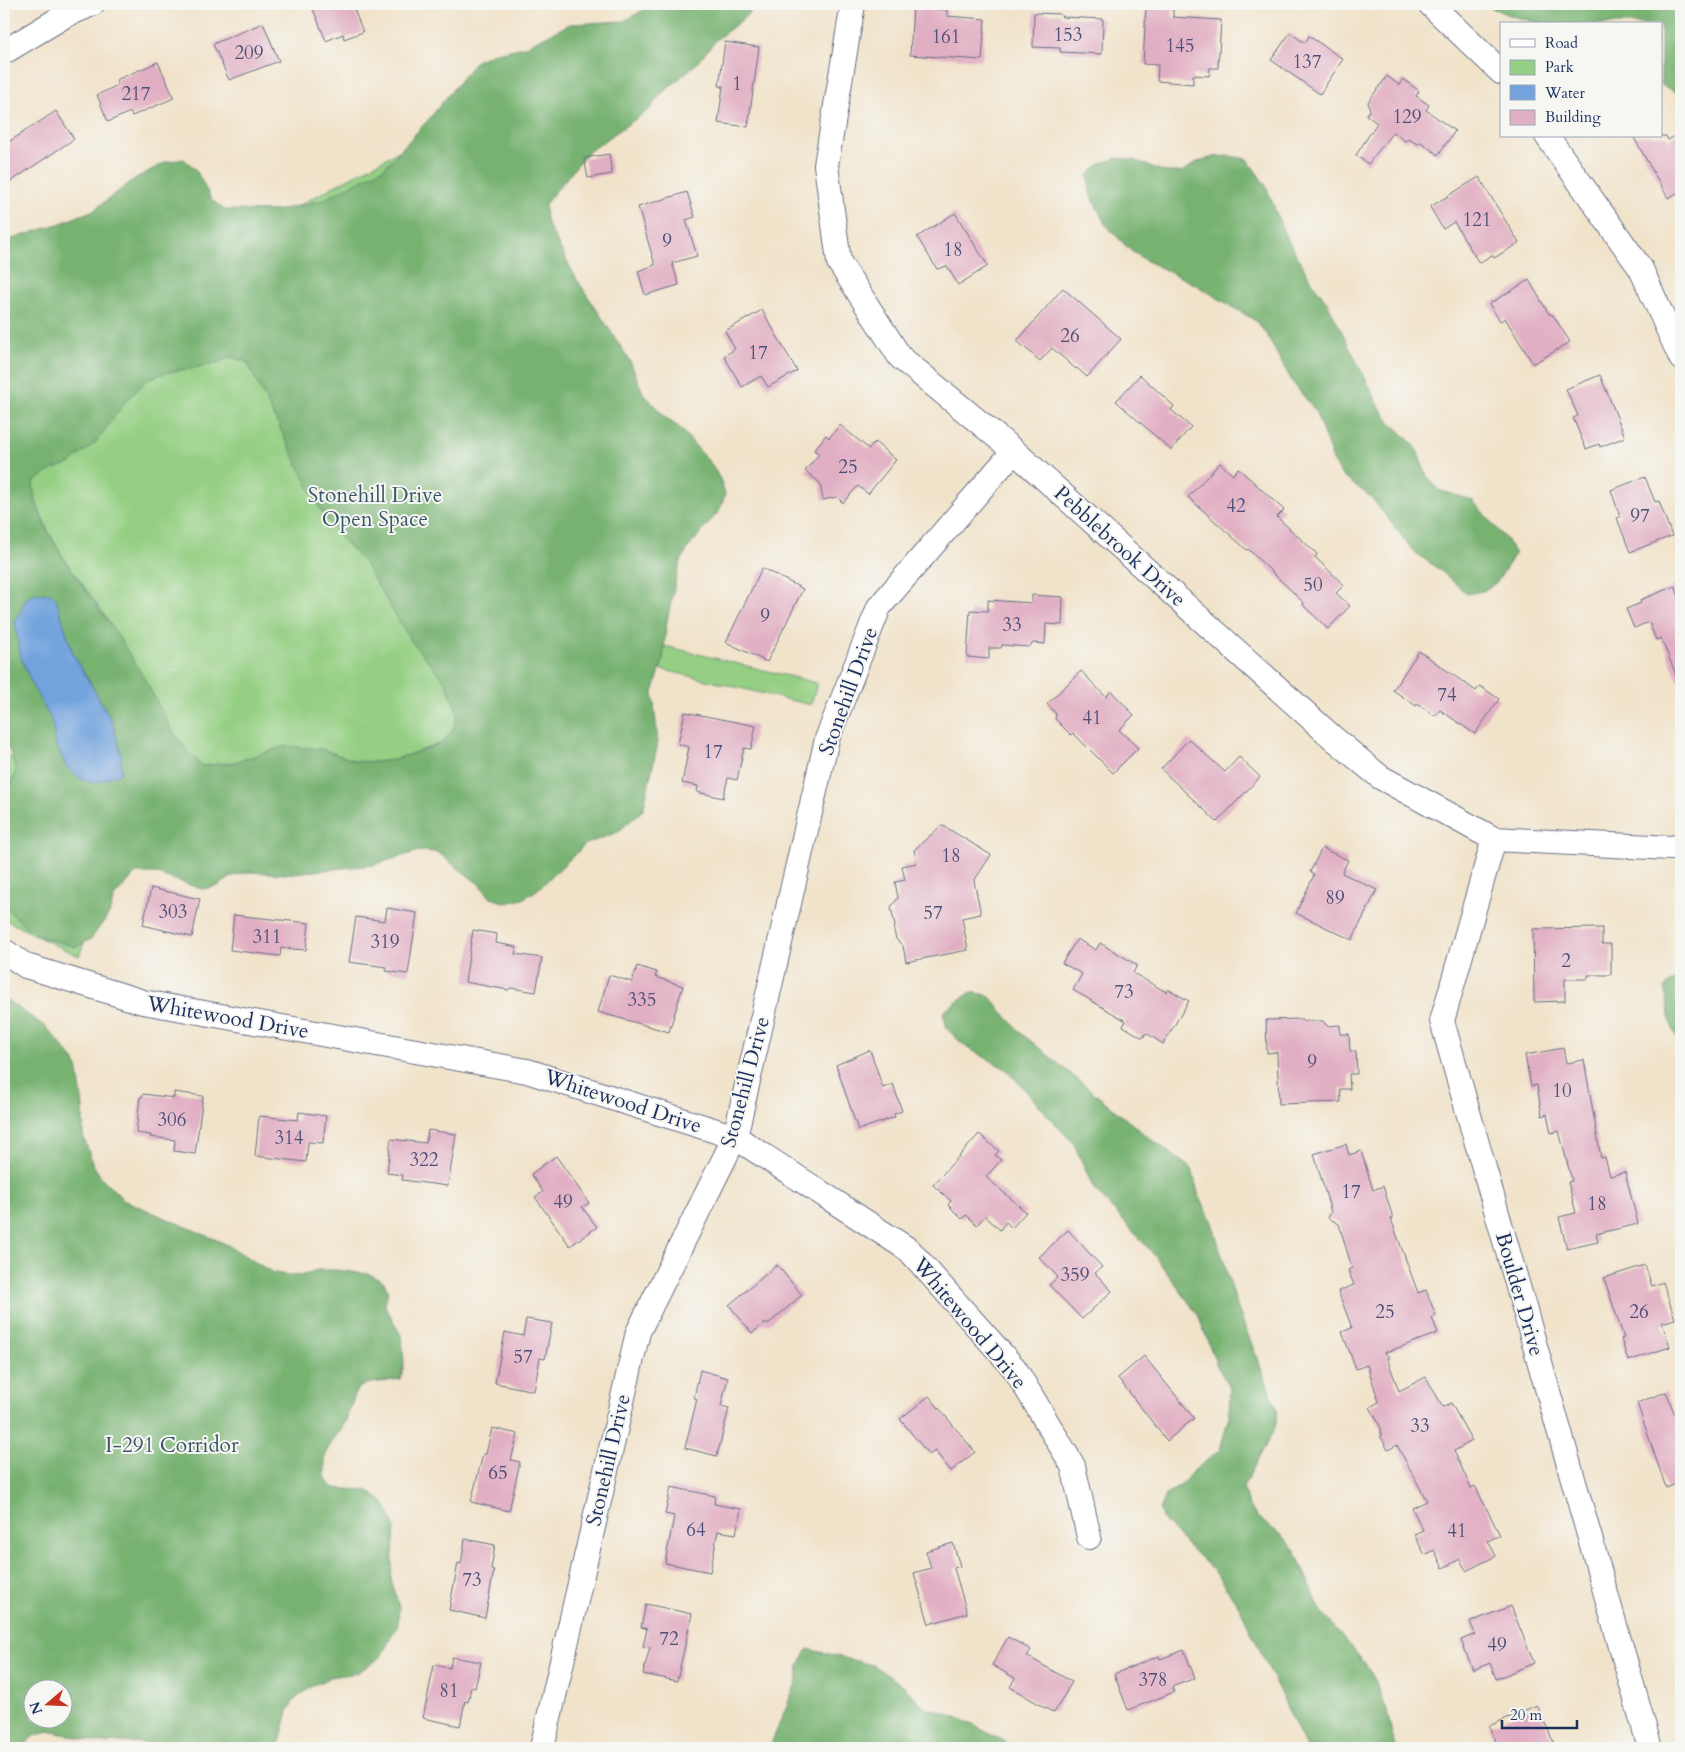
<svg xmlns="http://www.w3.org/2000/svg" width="1685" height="1752" font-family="Cardo,serif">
  <rect width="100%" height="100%" fill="#f6f6f2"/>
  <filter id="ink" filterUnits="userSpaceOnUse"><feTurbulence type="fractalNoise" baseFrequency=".02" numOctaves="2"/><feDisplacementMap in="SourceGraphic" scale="10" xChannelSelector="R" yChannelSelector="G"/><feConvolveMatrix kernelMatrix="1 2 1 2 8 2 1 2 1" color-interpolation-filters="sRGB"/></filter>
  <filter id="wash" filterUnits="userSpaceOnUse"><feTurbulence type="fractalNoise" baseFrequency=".0096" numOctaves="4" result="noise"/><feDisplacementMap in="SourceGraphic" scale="20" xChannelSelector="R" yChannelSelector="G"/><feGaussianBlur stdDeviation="1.12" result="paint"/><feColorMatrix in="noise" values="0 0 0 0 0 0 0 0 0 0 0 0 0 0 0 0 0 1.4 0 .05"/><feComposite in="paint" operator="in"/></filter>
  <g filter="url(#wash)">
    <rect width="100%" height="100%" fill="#f1e3ca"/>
    <path fill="#94cf83" stroke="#587f70" d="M670,4L450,149L595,629L817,683L811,705L589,652L536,873L265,753L236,762L203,766L190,756L169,728L79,956L40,938L4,919V764L117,635C93,594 59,560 41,515C38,508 35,501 34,493L4,463L25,354Z"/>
    <path fill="#77b271" stroke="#497068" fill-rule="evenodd" d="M654,4H757L743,19L717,39L696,64L659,96L650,109L588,152L545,204L546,221L576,278L630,361L643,393L666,418L680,428L712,465L720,479L725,494L720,510L688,548L680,563L676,578L666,626L663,660L653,693L658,743L643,810L618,832L586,844L537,890L523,899L507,903L491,898L479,884L437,852L419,851L373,865L284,874L249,872L233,876L218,886L202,889L154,873H136L114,897L109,914L91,939L76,947L43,938L28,929L4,906V791L10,787L16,770L4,734V248L12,239L61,223L94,210L136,178L166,162L184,159L196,170L211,199L224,210L275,211L323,200L384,168L429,119L476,61L492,54L524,47L570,24L624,21ZM230,357L247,362L319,507L339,536L363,561L411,641L446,682L458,714L453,730L442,743L393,760L374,762L356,761L321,749L285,746L236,762L203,766C175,742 165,717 148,685C137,666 125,646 112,627C90,595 64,564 47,529C39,514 34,499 33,482L53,469L69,464L96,442L125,402L148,379L165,373L215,364ZM56,599L73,654L112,721L56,744L51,719Z
      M1483,4H1681V94L1661,85V24H1541L1508,15Z
      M1230,156L1247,159L1266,186L1284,233L1309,277L1328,304L1379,406L1389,421L1415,446L1427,476L1438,490L1472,500L1506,539L1515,554L1497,582L1483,591L1467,594L1441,571L1413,551L1371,497L1342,476L1333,460L1315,410L1293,383L1266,334L1256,321L1196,285L1145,260L1130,250L1105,224L1090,193L1088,175L1100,164L1117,158L1134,160L1165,172H1182L1197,162L1213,157Z
      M1679,976L1681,979V1047L1670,1022L1665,987Z
      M971,992L988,995L1021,1033L1143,1133L1192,1169L1198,1193L1212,1222L1237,1306L1278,1412L1275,1428L1243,1487L1247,1502L1256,1516L1285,1538L1295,1551L1321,1611L1367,1666L1375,1680L1387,1711L1394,1743L1397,1748H1306L1240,1608L1216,1573L1179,1537L1162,1518L1160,1510L1166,1495L1181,1485L1192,1472L1220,1450L1229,1416L1230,1388L1217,1366L1198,1315L1151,1251L1094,1189L1074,1144L1006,1069L966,1047L947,1029L943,1012Z
      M4,998L46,1027L75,1061L78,1071L83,1107V1135L93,1165L101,1177L124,1200L226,1244L273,1273L299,1276L317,1270H336L369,1274L384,1282L388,1290L385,1306L402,1337L404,1363L401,1379L366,1384L357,1389L345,1423L327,1450L325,1458V1476L329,1484L335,1488L368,1491L383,1502L389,1512L395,1529L391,1580L399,1607L398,1624L381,1657L357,1673L331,1677L314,1685L294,1700L288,1711L280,1742L276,1748H206L129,1742L102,1743L49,1731L32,1737L23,1748H4ZM32,1690H62V1720H32Z
      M808,1649L873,1665L901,1684L925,1707L957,1717L1018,1748H770L773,1739L797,1681L799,1664Z"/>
    <path fill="#72a3dd" stroke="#46699e" d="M50,593L56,599L73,654L112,721L121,755V773L97,782H89L81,779L67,768L56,744L51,719L34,689L21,657L15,623L26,599L33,594Z"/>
    <g id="blocks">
      <path fill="#e1afc3" d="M311,4H352L363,32L344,39L343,34L326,41Z
        M913,7L947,10V16L985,19L982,60L910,55Z
        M1146,7L1173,9V17L1221,20L1218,68H1210L1209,76L1193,75V84L1157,81L1158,65L1143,64Z
        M1034,13L1060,14L1062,17L1103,19L1102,54L1060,52V48L1033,47Z
        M263,23L279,61L229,80L213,44Z
        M1290,33L1305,43L1309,36L1343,59L1320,94L1271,60Z
        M725,42L759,47L748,127L718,123L723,86H719Z
        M158,62L174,98L132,116L130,112L108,122L97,95L118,85L116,80Z
        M1387,76L1399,85L1403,79L1419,91L1416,96L1429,105L1426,110L1455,131L1438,155L1421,142L1417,144L1409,139L1405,141L1393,132L1368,164L1356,155L1377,123L1366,115L1370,110L1368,102Z
        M56,111L74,139L4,186V145Z
        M1681,132V191L1668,198L1633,136H1666L1668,140Z
        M609,154L612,174L588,178L584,158Z
        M1479,177L1519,243L1494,258L1492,255L1479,263L1454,222L1443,229L1430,207Z
        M687,192L695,217L686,220L697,256L672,263L679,285L645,295L638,271L655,265L638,207Z
        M955,213L988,266L958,285L947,266L937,269L917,237Z
        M1529,280L1549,314L1553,315L1570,342L1533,364L1505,318L1500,321L1489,304Z
        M1063,288L1121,339L1087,377L1077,368L1076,369L1052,348L1040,361L1017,341Z
        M762,310L797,371L768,387L761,376L742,387L724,356L735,349L725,331Z
        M1140,375L1174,406L1171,410L1191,427L1171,450L1116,401Z
        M1600,375L1625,437L1600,447L1599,444L1586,449L1573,418L1578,416L1566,389Z
        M840,425L869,449L875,442L896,460L868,494L858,486L843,503L837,497L823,500L820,483L805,471L819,454L814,450L826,435L829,438Z
        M1220,463L1233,475L1238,468L1284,510L1277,517L1317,554L1315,557L1344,585L1336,593L1350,606L1328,629L1303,605L1304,603L1248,549L1247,550L1188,497Z
        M1645,477L1655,502L1659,501L1672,536L1630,552L1617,518L1620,517L1611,490Z
        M762,568L803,589L767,662L726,642Z
        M1675,586L1681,602L1680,685L1661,638L1656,640L1649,622L1634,628L1626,609L1641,603L1640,600Z
        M1032,595L1063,597L1062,625L1046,624L1045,644L1033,643L1029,647L1002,645L1001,648H989V659L967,657L970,610L988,611V600L1032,603Z
        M1419,651L1476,691L1480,686L1499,699L1475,734L1440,710L1435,716L1417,704L1416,706L1393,690Z
        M1081,671L1106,697L1111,691L1134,715L1119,730L1138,748L1113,773L1073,733L1071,735L1055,719L1056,714L1047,704Z
        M685,712L756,726L751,749L744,748L737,780L728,778L723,798L697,792L698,786L682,783L689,747L678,744Z
        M1189,739L1225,772L1239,757L1260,777L1217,822L1161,769Z
        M942,825L991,855L974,881L981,914L962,918L968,950L906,962L903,946L896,939L894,931L895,926L891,907L898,898L895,882L905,880L902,866L917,863L914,850Z
        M1322,848L1348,860L1342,873L1377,890L1352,940L1296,913L1314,875L1310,872Z
        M151,888L200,899L192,937L143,925Z
        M387,908L417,913L408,974L386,971L387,967L349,962L356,917L385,921Z
        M234,915L309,923L306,950L281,948L280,956L230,950Z
        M1602,928V944H1611V975H1588V979H1565V1001L1534,1002L1533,929Z
        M473,930L497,934L496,943L517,947L515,954L542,958L536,992L511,988L508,990L465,982Z
        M1077,939L1096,950L1100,943L1137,965L1133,973L1166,992L1168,989L1189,1001L1163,1044L1146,1033L1143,1038L1123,1026L1126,1021L1073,990L1082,974L1062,963Z
        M637,966L657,972L655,977L683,986L669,1032L598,1012L609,975L632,982Z
        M1302,1019V1021H1323L1327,1026L1340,1025V1034H1349L1350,1051H1356L1357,1074H1349L1350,1089H1340L1341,1102L1279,1104L1277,1052L1267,1053L1266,1020Z
        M1563,1048L1566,1063L1584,1060L1601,1158L1605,1157L1610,1176L1625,1172L1638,1224L1596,1234L1598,1242L1567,1249L1559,1217L1576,1213L1568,1182L1572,1181L1559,1131L1551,1133L1547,1114L1542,1116L1537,1085L1531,1086L1525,1055Z
        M870,1050L883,1088L893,1084L902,1111L894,1114L895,1117L858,1130L836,1065Z
        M174,1092L203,1096L195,1154L174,1151L175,1140L150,1137L151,1135L136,1133L140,1097H142L143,1094L174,1098Z
        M299,1112L326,1116L323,1143L308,1142L306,1162L255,1156L259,1116L298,1120Z
        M428,1130L456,1134L448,1186L402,1180L403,1175L387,1173L391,1139L426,1143Z
        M979,1134L999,1151L995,1155L1001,1160L986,1177L1026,1212L1012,1228L1006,1222L1000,1230L985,1216L977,1225L966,1215L962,1219L948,1205L951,1201L933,1185Z
        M1346,1144L1349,1155L1361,1151L1373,1190L1383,1186L1393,1218L1391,1219L1418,1293L1426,1290L1436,1316L1432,1318L1438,1333L1384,1353L1390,1357L1387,1358L1399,1391L1426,1377L1443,1407L1451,1403L1472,1441L1454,1451L1471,1488L1475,1486L1500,1535L1488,1541L1496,1556L1466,1571L1460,1559L1443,1568L1434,1550L1425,1555L1414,1534L1423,1530L1412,1508L1427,1501L1397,1445L1388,1450L1381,1437V1428L1370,1407L1379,1402L1367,1365L1356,1369L1342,1332L1352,1328L1338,1291L1354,1285L1348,1270L1352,1268L1339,1224L1328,1218L1331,1212L1314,1154Z
        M556,1156L589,1203L582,1207L597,1227L570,1246L535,1197L543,1192L531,1174Z
        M1068,1230L1102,1267L1095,1273L1112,1291L1082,1319L1049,1285L1058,1277L1039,1257Z
        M777,1265L802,1295L767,1325L765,1323L752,1333L729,1305Z
        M1645,1265L1652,1286L1663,1282L1675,1319L1662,1323L1670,1347L1628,1361L1621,1339L1624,1338L1604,1278Z
        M526,1319L552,1323L545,1359L540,1358L534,1391L495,1383L505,1332L523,1336Z
        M1144,1356L1194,1418L1167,1441L1118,1378Z
        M700,1370L728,1378L721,1406L729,1408L717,1456L685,1448L697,1399L694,1398Z
        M1666,1392L1677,1420L1681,1418V1482L1666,1488L1637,1403Z
        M929,1396L975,1452L951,1471L935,1451L929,1455L900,1419Z
        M492,1428L518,1434L511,1460L520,1462L509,1511L471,1502L483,1454H486Z
        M671,1487L715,1496L714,1504L741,1509L736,1534L718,1531L710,1572L665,1563L674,1516L665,1514Z
        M465,1539L495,1545L491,1569L494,1570L485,1618L449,1610L458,1563L461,1564Z
        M953,1543L960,1566L954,1568L967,1613L929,1624L914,1573L931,1568L926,1551Z
        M646,1604L692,1614L677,1681L643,1674L650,1647L643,1646L647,1629L641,1627Z
        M1511,1606L1534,1663L1496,1679L1490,1663L1473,1670L1461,1640L1475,1634L1470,1622Z
        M1008,1637L1031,1650L1027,1656L1072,1682L1054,1713L1010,1687L1015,1678L992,1665Z
        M1184,1650L1195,1678L1172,1687L1174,1692L1128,1710L1114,1674L1159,1656L1160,1659Z
        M452,1657L481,1662L475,1688L471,1687L468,1702L465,1701L460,1726L423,1718L434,1665L450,1668Z
        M1537,1705L1556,1748H1499L1489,1726Z"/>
    </g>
  </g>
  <g filter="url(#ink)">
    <use href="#blocks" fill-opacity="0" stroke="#666e84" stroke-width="1"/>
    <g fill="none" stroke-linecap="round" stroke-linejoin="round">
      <defs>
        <path id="street" d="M853,4L826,165L839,262L900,357L1014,451L1332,737L1380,777L1494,839L1671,848L1681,846
          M1430,4L1501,72
          M4,52L64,16L92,4
          M1547,136L1641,269L1681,358
          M1494,839L1442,1021L1650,1748
          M4,951L26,966L143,1002L527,1071L735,1137L909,1250L1015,1369L1073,1466L1089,1537
          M542,1748L638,1332L735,1137L827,739L879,607L1014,451"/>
      </defs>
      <use href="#street" stroke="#666e84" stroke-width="26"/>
      <use href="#street" stroke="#fff" stroke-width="24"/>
    </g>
  </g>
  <g text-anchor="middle" stroke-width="4" stroke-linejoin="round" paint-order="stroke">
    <g font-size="19" fill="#4c4f77">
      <text x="1068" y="41">153</text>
      <text x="946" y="43">161</text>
      <text x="1180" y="52">145</text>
      <text x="249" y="59">209</text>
      <text x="1307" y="68">137</text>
      <text x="737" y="90">1</text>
      <text x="136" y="100">217</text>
      <text x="1407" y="123">129</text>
      <text x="1477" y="226">121</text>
      <text x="667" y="247">9</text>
      <text x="953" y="256">18</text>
      <text x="1070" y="342">26</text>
      <text x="758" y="359">17</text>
      <text x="848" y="473">25</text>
      <text x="1236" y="512">42</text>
      <text x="1640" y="522">97</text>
      <text x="1313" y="591">50</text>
      <text x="765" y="622">9</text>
      <text x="1012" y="631">33</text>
      <text x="1447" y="701">74</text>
      <text x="1092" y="724">41</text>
      <text x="713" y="758">17</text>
      <text x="951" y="862">18</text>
      <text x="1335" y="904">89</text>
      <text x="173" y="918">303</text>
      <text x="933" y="919">57</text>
      <text x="267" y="943">311</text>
      <text x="385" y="948">319</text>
      <text x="1566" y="967">2</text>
      <text x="1124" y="998">73</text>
      <text x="642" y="1006">335</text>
      <text x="1312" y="1068">9</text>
      <text x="1562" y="1097">10</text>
      <text x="172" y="1126">306</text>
      <text x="289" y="1144">314</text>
      <text x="424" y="1166">322</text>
      <text x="1351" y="1198">17</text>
      <text x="563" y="1208">49</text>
      <text x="1597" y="1210">18</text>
      <text x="1075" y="1281">359</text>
      <text x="1385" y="1318">25</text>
      <text x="1639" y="1318">26</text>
      <text x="523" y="1363">57</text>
      <text x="1420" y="1432">33</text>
      <text x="498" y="1479">65</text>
      <text x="696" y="1536">64</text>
      <text x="1457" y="1537">41</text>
      <text x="472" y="1586">73</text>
      <text x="669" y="1645">72</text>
      <text x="1497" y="1651">49</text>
      <text x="1153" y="1686">378</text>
      <text x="449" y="1697">81</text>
    </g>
    <g font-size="21" fill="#395767" stroke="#f6f6f2">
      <text x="375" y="502">Stonehill Drive<tspan x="375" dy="24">Open Space</tspan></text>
      <text x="172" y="1452">I-291 Corridor</text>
    </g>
    <g font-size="21" fill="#1b2f5e" stroke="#f6f6f2">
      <text transform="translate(1120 546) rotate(42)" y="7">Pebblebrook Drive</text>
      <text transform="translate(848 691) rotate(-70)" y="7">Stonehill Drive</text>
      <text transform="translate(228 1017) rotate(10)" y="7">Whitewood Drive</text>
      <text transform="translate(745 1082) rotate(-75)" y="7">Stonehill Drive</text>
      <text transform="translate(623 1101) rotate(18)" y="7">Whitewood Drive</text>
      <text transform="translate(1520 1294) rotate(74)" y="7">Boulder Drive</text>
      <text transform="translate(970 1323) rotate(50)" y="7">Whitewood Drive</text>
      <text transform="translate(608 1460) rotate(-77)" y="7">Stonehill Drive</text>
    </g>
  </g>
  <rect width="1685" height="1752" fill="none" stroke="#f6f6f2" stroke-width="20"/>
  <rect x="1500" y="22" width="162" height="115" fill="#f6f6f2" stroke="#9ea6b7"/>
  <rect x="1510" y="39" width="25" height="8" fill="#ffffff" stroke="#9ea6b7"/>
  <text x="1545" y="48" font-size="15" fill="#1b2f5e">Road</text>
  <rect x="1510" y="60" width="25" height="15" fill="#94cf83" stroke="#9ea6b7"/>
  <text x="1545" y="72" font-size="15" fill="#1b2f5e">Park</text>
  <rect x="1510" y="85" width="25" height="15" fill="#72a3dd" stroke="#9ea6b7"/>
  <text x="1545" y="98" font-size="15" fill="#1b2f5e">Water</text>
  <rect x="1510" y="110" width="25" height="15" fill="#e1afc3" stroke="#9ea6b7"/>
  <text x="1545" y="122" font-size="15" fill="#1b2f5e">Building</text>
  <g transform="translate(48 1704) rotate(251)"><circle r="24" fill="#f6f6f2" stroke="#9ea6b7"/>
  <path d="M0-4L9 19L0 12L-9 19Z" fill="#c8321e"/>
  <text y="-8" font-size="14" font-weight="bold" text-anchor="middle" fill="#1b2f5e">N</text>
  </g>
  <path d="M1502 1720v8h75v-8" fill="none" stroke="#1b2f5e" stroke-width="2.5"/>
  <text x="1510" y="1720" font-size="15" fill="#1b2f5e" stroke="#f6f6f2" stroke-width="4" paint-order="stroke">20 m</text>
</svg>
